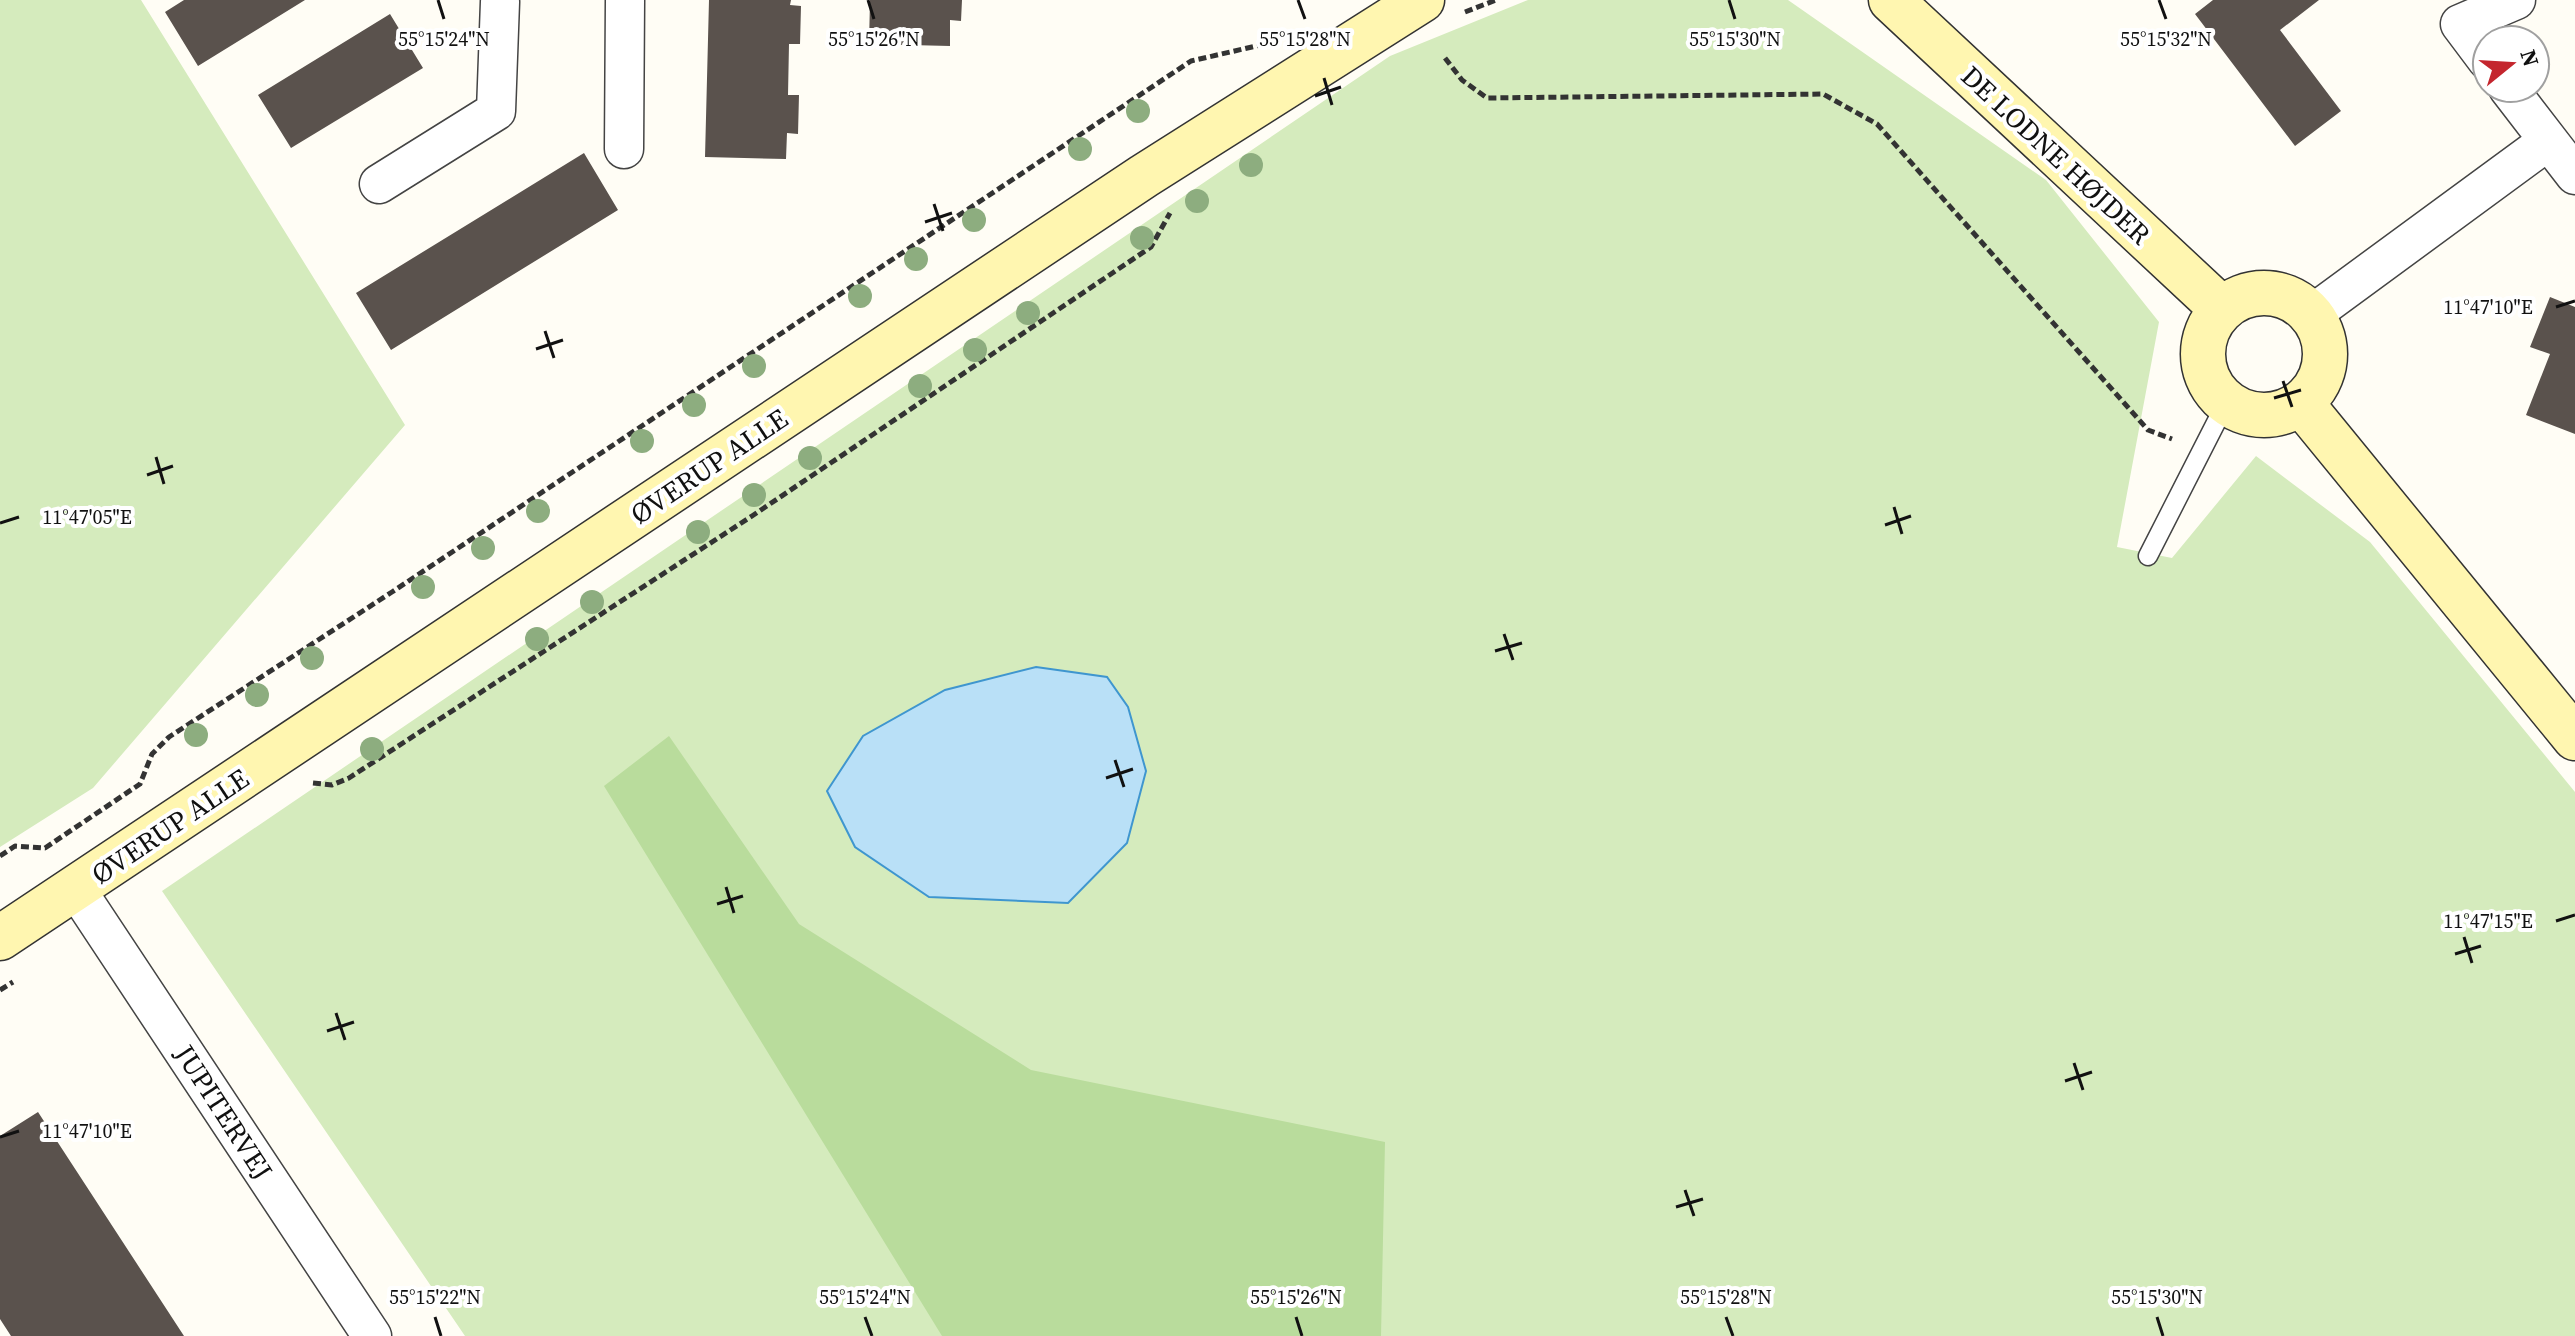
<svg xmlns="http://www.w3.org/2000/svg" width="2575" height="1336" font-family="'Source Serif 4',serif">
  <rect width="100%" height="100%" fill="#fffdf5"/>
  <path fill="#d5ebbd" d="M0,0H141L405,425L93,788L0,847Z
    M1528,0H1788L2046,180L2159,322L2117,547L2172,558L2256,456L2370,542L2575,792V1336H465L162,891L1390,56Z"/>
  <path fill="#b9dc9c" d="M669,736L799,924L1031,1070L1385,1142L1381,1336H942L604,786Z"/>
  <path fill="#b9e0f7" stroke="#3f96cf" stroke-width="2" d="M1036,667L1107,677L1128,707L1146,771L1127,843L1068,903L929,897L855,847L827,791L863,736L945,690Z"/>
  <path fill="#5a524d" d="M184,0H305L198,66L165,12Z
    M709,0H791L790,5L801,6L800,44H789L788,95H799L798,134L787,133L786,159L705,157Z
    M870,0H962L961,21L950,20V46L869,44Z
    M2213,0H2319L2280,30L2341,111L2295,146L2195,14Z
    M390,14L423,68L291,148L258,95Z
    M584,153L618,210L391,350L356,293Z
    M2550,297L2575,307V434L2526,415L2550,354L2530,347Z
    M38,1112L184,1336H11L0,1319V1136Z"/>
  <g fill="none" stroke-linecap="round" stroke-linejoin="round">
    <defs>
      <path id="lane" d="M2148,556L2226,403"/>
      <path id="street" d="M2487,60L2460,24L2516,0
        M2508,88L2575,175
        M624,149L625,0
        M379,184L496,111L500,2
        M2311,315L2548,141
        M76,889L372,1336"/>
      <path id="secondary" d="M1891,0L2222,309
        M2203 354a61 61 0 1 1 122 0a61 61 0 1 1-122 0Z
        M2301,403L2575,738
        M0,938L1144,176L1422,0"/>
    </defs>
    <use href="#lane" stroke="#444" stroke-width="21"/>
    <use href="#street" stroke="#444" stroke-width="41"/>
    <use href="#secondary" stroke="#333" stroke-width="47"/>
    <path stroke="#333" stroke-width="5" stroke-dasharray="8 4" stroke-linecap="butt" d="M1465,12L1496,0
      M1445,58L1462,80L1487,98L1823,94L1877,124L2148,430L2172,439
      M313,783L332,785L349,778L752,516L1151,247L1170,213
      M0,856L15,846L45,848L140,784L152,754L169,737L392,592L1191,61L1265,44
      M0,990L13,982"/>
    <use href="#lane" stroke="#fff" stroke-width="18"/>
    <use href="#street" stroke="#fff" stroke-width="38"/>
    <use href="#secondary" stroke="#fff6b0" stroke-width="44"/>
  </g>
  <g fill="#8dad7f">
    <circle cx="1138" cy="111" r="12"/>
    <circle cx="1080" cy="149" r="12"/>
    <circle cx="1251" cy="165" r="12"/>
    <circle cx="1197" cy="201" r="12"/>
    <circle cx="974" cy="220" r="12"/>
    <circle cx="1142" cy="238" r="12"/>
    <circle cx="916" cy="259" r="12"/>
    <circle cx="860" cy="296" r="12"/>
    <circle cx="1028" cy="313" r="12"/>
    <circle cx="975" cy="350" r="12"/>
    <circle cx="754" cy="366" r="12"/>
    <circle cx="920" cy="386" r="12"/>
    <circle cx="694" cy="405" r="12"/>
    <circle cx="642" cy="441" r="12"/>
    <circle cx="810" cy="458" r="12"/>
    <circle cx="754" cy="495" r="12"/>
    <circle cx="538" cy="511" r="12"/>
    <circle cx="698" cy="532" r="12"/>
    <circle cx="483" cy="548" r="12"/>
    <circle cx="423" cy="587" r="12"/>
    <circle cx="592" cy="602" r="12"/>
    <circle cx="537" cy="639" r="12"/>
    <circle cx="312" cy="658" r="12"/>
    <circle cx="257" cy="695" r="12"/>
    <circle cx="196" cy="735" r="12"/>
    <circle cx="372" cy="749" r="12"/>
  </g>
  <path fill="none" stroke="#111" stroke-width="3" d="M438,0L444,19M868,0L874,19M1298,0L1305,19M1729,0L1735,19M2159,0L2166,19M1324,78L1332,105M1315,96L1341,87M934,204L943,231M925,222L952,213M2556,307L2575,301M545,331L554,358M536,349L563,340M2283,381L2292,407M2274,398L2301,390M156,457L164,484M147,475L173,466M1894,507L1902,534M0,523L19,517M1885,525L1911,516M1504,634L1513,660M1495,651L1522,643M1115,760L1124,787M1106,778L1133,769M726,887L734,913M717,904L743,896M2556,921L2575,915M2464,937L2472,963M2455,954L2481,946M336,1013L345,1040M327,1031L354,1022M2074,1063L2083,1090M2065,1081L2092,1072M0,1137L19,1131M1685,1190L1694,1216M1676,1207L1703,1199M435,1317L441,1336M865,1317L872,1336M1296,1317L1302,1336M1726,1317L1733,1336M2157,1317L2163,1336"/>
  <g text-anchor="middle" stroke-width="8" stroke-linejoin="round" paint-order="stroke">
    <g font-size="28" fill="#111" stroke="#fff">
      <text transform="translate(2056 155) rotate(43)" y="10">DE LODNE HØJDER</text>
      <text transform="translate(709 466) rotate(-34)" y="10">ØVERUP ALLE</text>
      <text transform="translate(170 826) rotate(-34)" y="10">ØVERUP ALLE</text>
      <text transform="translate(224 1112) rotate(57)" y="10">JUPITERVEJ</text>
    </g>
  </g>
  <g font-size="20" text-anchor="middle" fill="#111" stroke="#fff" stroke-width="8" stroke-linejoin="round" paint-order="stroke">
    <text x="444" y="46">55°15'24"N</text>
    <text x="874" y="46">55°15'26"N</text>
    <text x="1305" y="46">55°15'28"N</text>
    <text x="1735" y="46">55°15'30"N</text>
    <text x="2166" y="46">55°15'32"N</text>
    <text x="2488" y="314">11°47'10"E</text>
    <text x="87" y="524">11°47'05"E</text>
    <text x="2488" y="928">11°47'15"E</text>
    <text x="87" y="1138">11°47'10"E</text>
    <text x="435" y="1304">55°15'22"N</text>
    <text x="865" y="1304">55°15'24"N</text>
    <text x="1296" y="1304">55°15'26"N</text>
    <text x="1726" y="1304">55°15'28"N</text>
    <text x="2157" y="1304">55°15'30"N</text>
  </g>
  <g transform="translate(2511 64) rotate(72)"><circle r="38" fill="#ffffff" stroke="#a0a0a0" stroke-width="2"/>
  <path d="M0-6L14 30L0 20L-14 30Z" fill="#c4262e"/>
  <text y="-12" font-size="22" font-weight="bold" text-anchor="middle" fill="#111111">N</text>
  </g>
</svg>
